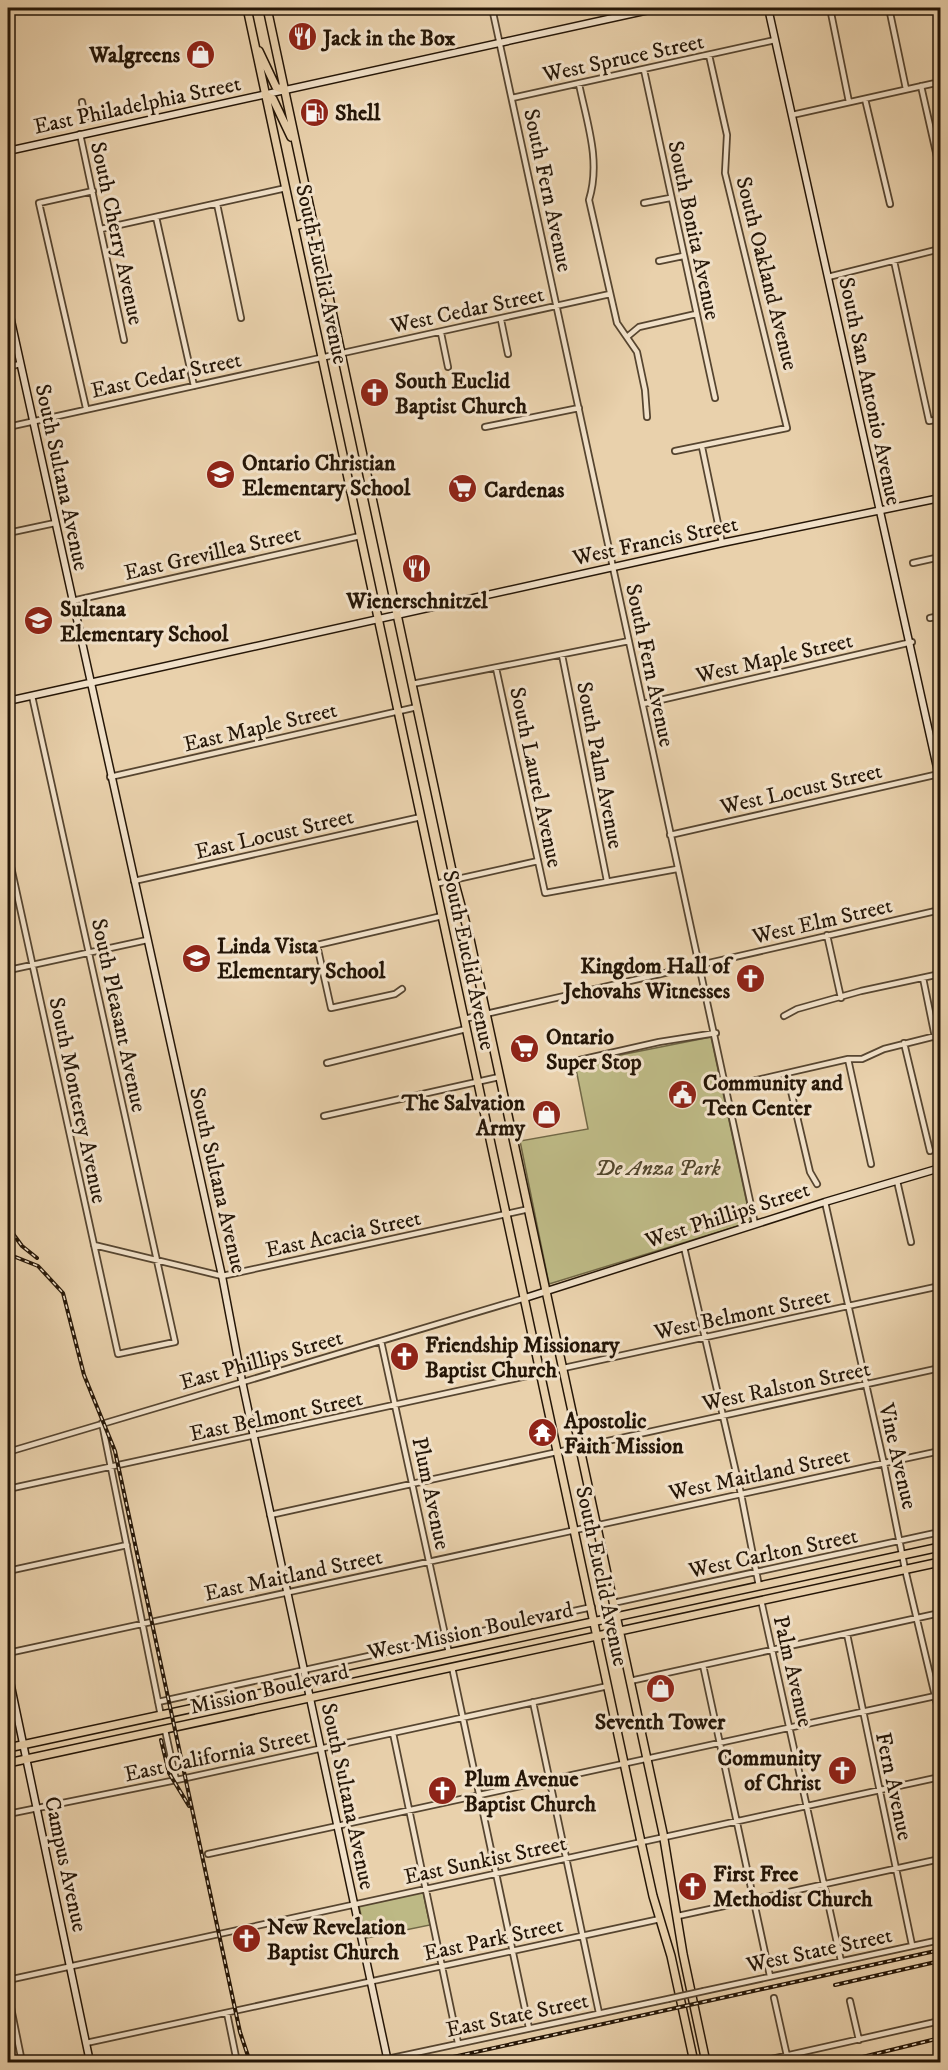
<svg xmlns="http://www.w3.org/2000/svg" width="948" height="2070" font-family="'IM FELL DW Pica',serif">
  <rect width="100%" height="100%" fill="#e9d1ac"/>
  <filter id="stains"><feTurbulence type="fractalNoise" baseFrequency=".00333" numOctaves="4"/><feColorMatrix values="0 0 0 0 .2 0 0 0 0 .09 0 0 0 0 .02 0 0 0 .5 -.17"/></filter>
  <radialGradient id="worn" r=".72"><stop offset=".6" stop-color="#630" stop-opacity="0"/><stop offset="1" stop-color="#630" stop-opacity=".3"/></radialGradient>
  <path fill="#bdb985" stroke="#716846" stroke-width="1.5" d="M711,1037L751,1222L549,1284L520,1141L588,1129L575,1064Z
    M423,1892L430,1925L366,1938L359,1906Z"/>
  <g fill="none" stroke-linecap="round" stroke-linejoin="round">
    <defs>
      <path id="street" d="M492,8L755,1224
        M830,8L849,102
        M889,8L906,89
        M644,70L715,398
        M579,84C587,123 601,161 589,200L617,323L637,352L645,390L647,417
        M921,86L940,170
        M512,98L775,40
        M865,99L890,204
        M82,102L85,118
        M792,115L940,82
        M80,134L124,340
        M644,203L670,198
        M217,204L241,318
        M156,217L194,386
        M101,229L286,188
        M659,261L683,256
        M894,261L929,421L940,419
        M828,277L940,249
        M501,320L508,354
        M441,333L448,367
        M627,337L639,327L696,314
        M8,367L20,364
        M86,408L39,203L93,191
        M8,427L610,294
        M485,427L579,408
        M702,447L722,543
        M675,451L787,428L725,173L727,135L709,55
        M8,533L55,523
        M913,563L940,557
        M72,601L360,536
        M930,618L940,616
        M562,655L607,881
        M496,668L545,893L677,869
        M938,677L940,676
        M412,684L629,641
        M643,704L912,642
        M110,777L417,707
        M670,835L939,774
        M8,853L118,1354L175,1342L32,696
        M134,881L421,817
        M435,884L538,861
        M827,935L841,998
        M9,970L147,940
        M923,978L935,1037
        M402,989L395,994L331,1008L317,945L442,916
        M784,1016L797,1009L861,991L940,974
        M464,1019L940,910
        M904,1043L930,1151
        M848,1059L871,1164
        M327,1063L466,1029
        M553,1066L659,1042L716,1033
        M787,1074L810,1172L817,1184
        M726,1087L848,1059H862L884,1049L940,1035
        M324,1116L499,1077
        M897,1181L911,1242
        M825,1202L884,1464L905,1569L940,1717
        M94,1245L222,1276L529,1209
        M684,1247L741,1494L759,1586
        M381,1341L449,1653
        M102,1423L161,1716
        M8,1452L525,1298
        M8,1489L940,1286
        M270,1515L940,1368
        M8,1571L127,1545
        M761,1600L841,1961
        M613,1603L940,1532
        M847,1634L912,1945
        M8,1653L940,1451
        M703,1665L770,1976
        M452,1667L529,2028
        M630,1681L940,1613
        M158,1702L592,1607
        M533,1702L599,2013
        M165,1730L176,1780
        M393,1733L458,2043
        M8,1814L186,1778L608,1686
        M208,1854L940,1695
        M678,1916L940,1859
        M8,1980L940,1777
        M704,1991L940,1940
        M8,1993L22,2062
        M774,1998L787,2056
        M850,2001L859,2040
        M227,2013L237,2062
        M86,2043L660,1919
        M373,2062L668,1999
        M758,2062L940,2021"/>
      <path id="secondary" d="M768,8L940,781
        M8,151L658,8
        M8,307L222,1276L242,1381L388,2062
        M8,701L722,543L940,498
        M525,1298L825,1202L940,1168
        M8,1672L90,2062"/>
      <path id="primary" d="M247,8L641,1842L653,1896L671,1956L694,2062
        M267,8L454,880L470,939L663,1833L683,1954L706,2062
        M259,51L276,87L284,90
        M265,95L273,99L291,137
        M294,226L313,221
        M350,490L369,487
        M8,1748L940,1547
        M8,1763L940,1562"/>
    </defs>
    <use href="#street" stroke="#564530" stroke-width="8"/>
    <use href="#secondary" stroke="#251607" stroke-width="9"/>
    <use href="#primary" stroke="#251607" stroke-width="10"/>
    <use href="#street" stroke="#f1e1c9" stroke-width="4.5"/>
    <use href="#secondary" stroke="#f1e1c9" stroke-width="6"/>
    <use href="#primary" stroke="#e9d1ac" stroke-width="7"/>
    <defs>
      <path id="rail" d="M8,1227L22,1246L37,1258
        M8,1254L38,1266L63,1293L84,1375L115,1451L240,2032L250,2062
        M161,1740L169,1773L189,1806
        M835,1985L940,1961
        M430,2062L940,1950
        M842,2062L940,2038"/>
    </defs>
    <use href="#rail" stroke="#251607" stroke-width="4"/>
    <use href="#rail" stroke="#f1e1c9" stroke-width="1.5" stroke-dasharray="4.5" stroke-linecap="butt"/>
    <defs>
      <path id="street-bridge" d="M668,1999L704,1991"/>
    </defs>
    <use href="#street-bridge" stroke="#564530" stroke-width="8" stroke-linecap="butt"/>
    <use href="#street-bridge" stroke="#f1e1c9" stroke-width="4.5"/>
  </g>
  <defs>
    <symbol id="restaurant-disc" viewBox="-11 -11 22 22"><circle r="9.5" fill="#8f2418" stroke="#f1e1c9"/><path d="M-5-6h1v4h1v-4h1v4h1v-4h1v5L-1.5 .5V6h-2V.5L-5-1ZM5-6V6H3V1.5H1.5Q1.5-4 5-6Z" fill="#fff"/></symbol>
    <symbol id="shop-disc" viewBox="-11 -11 22 22"><circle r="9.5" fill="#8f2418" stroke="#f1e1c9"/><path d="M-5-2.5h2.3a2.7 3.5 0 0 1 5.4 0H5L5.5 6h-11ZM-1.5-2.5h3a1.5 2.3 0 0 0-3 0Z" fill="#fff"/></symbol>
    <symbol id="fuel-disc" viewBox="-11 -11 22 22"><circle r="9.5" fill="#8f2418" stroke="#f1e1c9"/><path d="M-5.5-6h7V0h2V4h1.3V-2.5L3-4.5l.8-.8L6-3V5H2.5V1h-1V6h-7ZM-4.2-4.7v3.2H.2V-4.7Z" fill="#fff"/></symbol>
    <symbol id="church-disc" viewBox="-11 -11 22 22"><circle r="9.5" fill="#8f2418" stroke="#f1e1c9"/><path d="M-1.2-6h2.4v3.5h3.3v2.4h-3.3V6h-2.4V-.1h-3.3v-2.4h3.3Z" fill="#fff"/></symbol>
    <symbol id="school-disc" viewBox="-11 -11 22 22"><circle r="9.5" fill="#8f2418" stroke="#f1e1c9"/><path d="M0-5L7-2L0 1L-7-2ZM-4 1L0 2.5L4 1V4Q0 6-4 4Z" fill="#fff"/></symbol>
    <symbol id="supermarket-disc" viewBox="-11 -11 22 22"><circle r="9.5" fill="#8f2418" stroke="#f1e1c9"/><path d="M-6-5.5h2.5l.6 2H6L4.5 2H-2.5L-4.4-4H-6ZM-1.5 3.2a1.3 1.3 0 1 0 .1 0ZM3 3.2a1.3 1.3 0 1 0 .1 0Z" fill="#fff"/></symbol>
    <symbol id="civic-disc" viewBox="-11 -11 22 22"><circle r="9.5" fill="#8f2418" stroke="#f1e1c9"/><path d="M-.6-6.5H3V-4.5H.6V-3L4-1V1h2V6H-6V1h2V-1L-.6-3ZM-1.2 2.5V6h2.4V2.5Z" fill="#fff"/></symbol>
    <symbol id="temple-disc" viewBox="-11 -11 22 22"><circle r="9.5" fill="#8f2418" stroke="#f1e1c9"/><path d="M0-6L5-2H3V0L6.5 2.5H4V6H1.5V3h-3V6H-4V2.5H-6.5L-3 0V-2H-5Z" fill="#fff"/></symbol>
  </defs>
  <g fill-rule="evenodd">
    <use href="#restaurant-disc" x="286" y="20" width="33" height="33"/>
    <use href="#shop-disc" x="184" y="38" width="33" height="33"/>
    <use href="#fuel-disc" x="298" y="96" width="33" height="33"/>
    <use href="#church-disc" x="358" y="376" width="33" height="33"/>
    <use href="#school-disc" x="204" y="458" width="33" height="33"/>
    <use href="#supermarket-disc" x="446" y="472" width="33" height="33"/>
    <use href="#restaurant-disc" x="400" y="552" width="33" height="33"/>
    <use href="#school-disc" x="22" y="604" width="33" height="33"/>
    <use href="#school-disc" x="180" y="942" width="33" height="33"/>
    <use href="#church-disc" x="734" y="962" width="33" height="33"/>
    <use href="#supermarket-disc" x="508" y="1032" width="33" height="33"/>
    <use href="#civic-disc" x="666" y="1078" width="33" height="33"/>
    <use href="#shop-disc" x="530" y="1098" width="33" height="33"/>
    <use href="#church-disc" x="388" y="1340" width="33" height="33"/>
    <use href="#temple-disc" x="526" y="1416" width="33" height="33"/>
    <use href="#shop-disc" x="644" y="1672" width="33" height="33"/>
    <use href="#church-disc" x="826" y="1754" width="33" height="33"/>
    <use href="#church-disc" x="426" y="1774" width="33" height="33"/>
    <use href="#church-disc" x="676" y="1870" width="33" height="33"/>
    <use href="#church-disc" x="230" y="1922" width="33" height="33"/>
  </g>
  <g text-anchor="middle" stroke-width="6" stroke-linejoin="round" paint-order="stroke">
    <g font-size="22" font-weight="bold" fill="#251607" stroke="#f1e1c9" text-anchor="start">
      <text x="323" y="45">Jack in the Box</text>
      <text x="180" y="62" text-anchor="end">Walgreens</text>
      <text x="335" y="120">Shell</text>
      <text x="395" y="388">South Euclid<tspan x="395" dy="25">Baptist Church</tspan></text>
      <text x="242" y="470">Ontario Christian<tspan x="242" dy="25">Elementary School</tspan></text>
      <text x="484" y="497">Cardenas</text>
      <text x="417" y="608" text-anchor="middle">Wienerschnitzel</text>
      <text x="60" y="616">Sultana<tspan x="60" dy="25">Elementary School</tspan></text>
      <text x="217" y="953">Linda Vista<tspan x="217" dy="25">Elementary School</tspan></text>
      <text x="730" y="973" text-anchor="end">Kingdom Hall of<tspan x="730" dy="25">Jehovahs Witnesses</tspan></text>
      <text x="546" y="1044">Ontario<tspan x="546" dy="25">Super Stop</tspan></text>
      <text x="703" y="1090">Community and<tspan x="703" dy="25">Teen Center</tspan></text>
      <text x="525" y="1110" text-anchor="end">The Salvation<tspan x="525" dy="25">Army</tspan></text>
      <text x="425" y="1352">Friendship Missionary<tspan x="425" dy="25">Baptist Church</tspan></text>
      <text x="564" y="1428">Apostolic<tspan x="564" dy="25">Faith Mission</tspan></text>
      <text x="660" y="1729" text-anchor="middle">Seventh Tower</text>
      <text x="821" y="1765" text-anchor="end">Community<tspan x="821" dy="25">of Christ</tspan></text>
      <text x="464" y="1786">Plum Avenue<tspan x="464" dy="25">Baptist Church</tspan></text>
      <text x="713" y="1881">First Free<tspan x="713" dy="25">Methodist Church</tspan></text>
      <text x="267" y="1934">New Revelation<tspan x="267" dy="25">Baptist Church</tspan></text>
    </g>
    <g font-size="22" fill="#251607" stroke="#f1e1c9">
      <text transform="translate(623 57) rotate(-12)" y="8">West Spruce Street</text>
      <text transform="translate(137 104) rotate(-12)" y="8">East Philadelphia Street</text>
      <text transform="translate(549 190) rotate(78)" y="8">South Fern Avenue</text>
      <text transform="translate(695 230) rotate(78)" y="8">South Bonita Avenue</text>
      <text transform="translate(118 233) rotate(78)" y="8">South Cherry Avenue</text>
      <text transform="translate(768 273) rotate(76)" y="8">South Oakland Avenue</text>
      <text transform="translate(323 274) rotate(78)" y="8">South Euclid Avenue</text>
      <text transform="translate(467 309) rotate(-12)" y="8">West Cedar Street</text>
      <text transform="translate(166 374) rotate(-12)" y="8">East Cedar Street</text>
      <text transform="translate(871 391) rotate(78)" y="8">South San Antonio Avenue</text>
      <text transform="translate(63 477) rotate(78)" y="8">South Sultana Avenue</text>
      <text transform="translate(655 540) rotate(-12)" y="8">West Francis Street</text>
      <text transform="translate(212 552) rotate(-13)" y="8">East Grevillea Street</text>
      <text transform="translate(774 657) rotate(-13)" y="8">West Maple Street</text>
      <text transform="translate(651 665) rotate(78)" y="8">South Fern Avenue</text>
      <text transform="translate(260 726) rotate(-13)" y="8">East Maple Street</text>
      <text transform="translate(601 765) rotate(79)" y="8">South Palm Avenue</text>
      <text transform="translate(537 777) rotate(78)" y="8">South Laurel Avenue</text>
      <text transform="translate(801 788) rotate(-13)" y="8">West Locust Street</text>
      <text transform="translate(274 833) rotate(-13)" y="8">East Locust Street</text>
      <text transform="translate(822 920) rotate(-13)" y="8">West Elm Street</text>
      <text transform="translate(470 960) rotate(78)" y="8">South Euclid Avenue</text>
      <text transform="translate(120 1015) rotate(78)" y="8">South Pleasant Avenue</text>
      <text transform="translate(79 1100) rotate(78)" y="8">South Monterey Avenue</text>
      <text transform="translate(219 1180) rotate(77)" y="8">South Sultana Avenue</text>
      <text transform="translate(727 1214) rotate(-18)" y="8">West Phillips Street</text>
      <text transform="translate(343 1233) rotate(-12)" y="8">East Acacia Street</text>
      <text transform="translate(742 1313) rotate(-12)" y="8">West Belmont Street</text>
      <text transform="translate(261 1359) rotate(-16)" y="8">East Phillips Street</text>
      <text transform="translate(786 1385) rotate(-12)" y="8">West Ralston Street</text>
      <text transform="translate(276 1415) rotate(-12)" y="8">East Belmont Street</text>
      <text transform="translate(899 1456) rotate(77)" y="8">Vine Avenue</text>
      <text transform="translate(759 1473) rotate(-12)" y="8">West Maitland Street</text>
      <text transform="translate(432 1493) rotate(78)" y="8">Plum Avenue</text>
      <text transform="translate(773 1552) rotate(-12)" y="8">West Carlton Street</text>
      <text transform="translate(293 1574) rotate(-12)" y="8">East Maitland Street</text>
      <text transform="translate(603 1576) rotate(78)" y="8">South Euclid Avenue</text>
      <text transform="translate(470 1630) rotate(-12)" y="8">West Mission Boulevard</text>
      <text transform="translate(794 1671) rotate(77)" y="8">Palm Avenue</text>
      <text transform="translate(269 1688) rotate(-13)" y="8">Mission Boulevard</text>
      <text transform="translate(217 1754) rotate(-12)" y="8">East California Street</text>
      <text transform="translate(895 1786) rotate(78)" y="8">Fern Avenue</text>
      <text transform="translate(349 1796) rotate(78)" y="8">South Sultana Avenue</text>
      <text transform="translate(485 1859) rotate(-12)" y="8">East Sunkist Street</text>
      <text transform="translate(67 1864) rotate(78)" y="8">Campus Avenue</text>
      <text transform="translate(493 1938) rotate(-12)" y="8">East Park Street</text>
      <text transform="translate(819 1949) rotate(-12)" y="8">West State Street</text>
      <text transform="translate(517 2014) rotate(-12)" y="8">East State Street</text>
    </g>
    <g font-size="22" font-style="italic" fill="#53472d" stroke="#f1e1c9">
      <text x="658" y="1175">De Anza Park</text>
    </g>
  </g>
  <rect width="948" height="2070" fill="none" stroke="#e9d1ac" stroke-width="30"/>
  <rect x="9" y="9" width="930" height="2052" fill="none" stroke="#251607" stroke-width="3"/>
  <rect x="15" y="15" width="918" height="2040" fill="none" stroke="#251607" stroke-width="1.5"/>
  <rect width="100%" height="100%" filter="url(#stains)"/>
  <rect width="100%" height="100%" fill="url(#worn)"/>
</svg>
